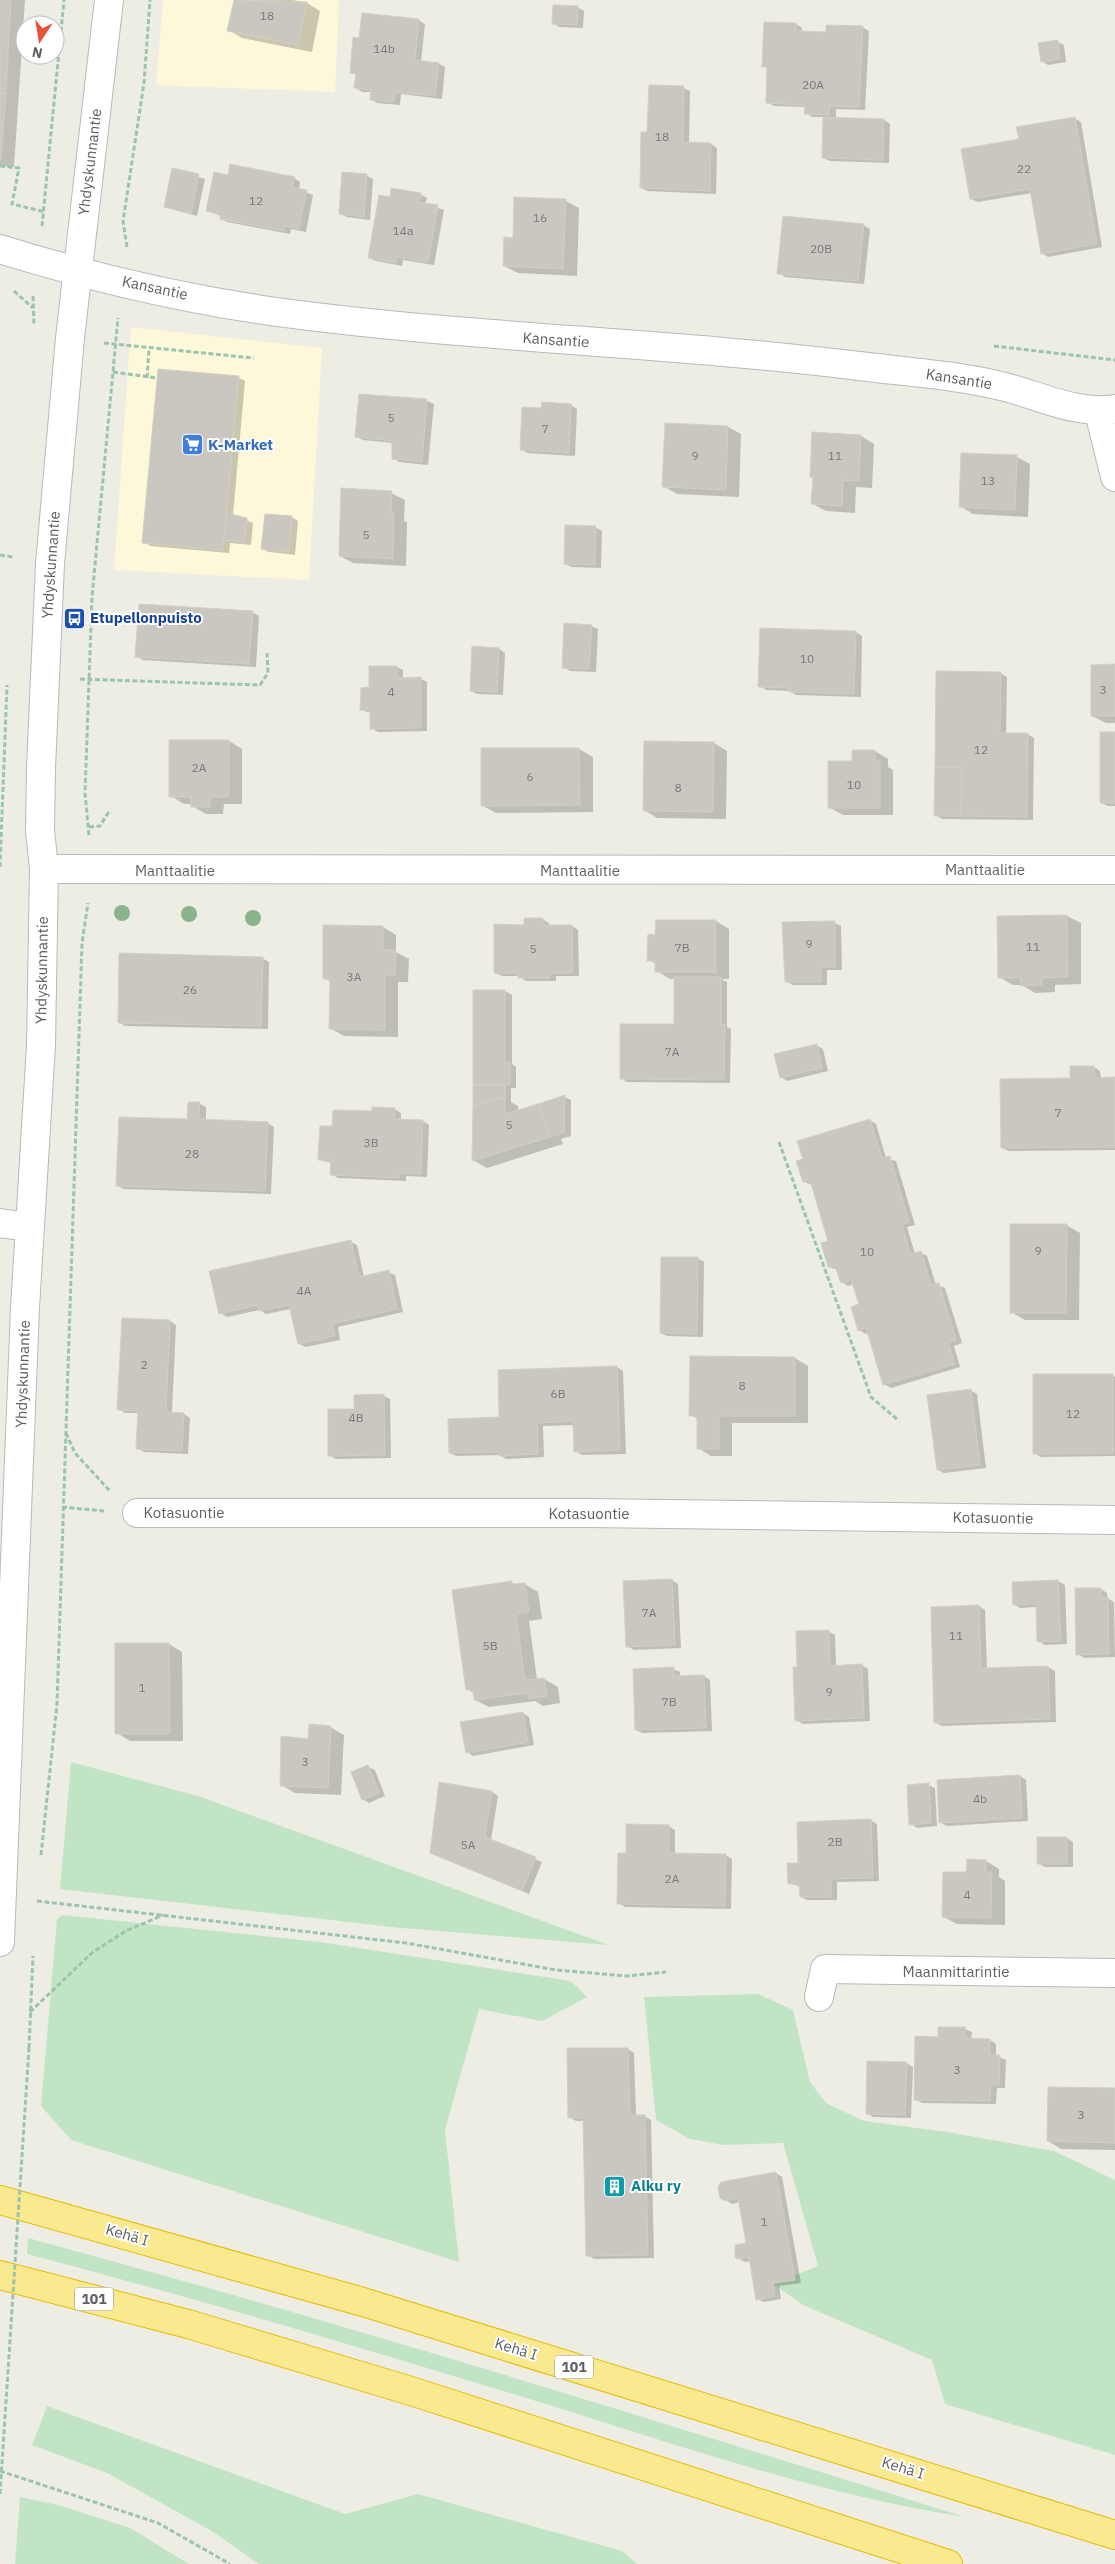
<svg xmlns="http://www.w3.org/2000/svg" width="1115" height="2564" font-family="'IBM Plex Sans',sans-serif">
  <rect width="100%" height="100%" fill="#eeede4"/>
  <path fill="#fdf8da" d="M163,0H339L335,92L156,85Z
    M131,327L322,348L309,580L114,570Z"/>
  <path fill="#c1e5c4" d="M71,1762L198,1796L609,1945L401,1928L60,1889Z
    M62,1915L320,1942L571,1981L587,1997L542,2021L479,2009L445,2130L459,2262L71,2140L41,2106L57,1919Z
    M758,1994L793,2010L810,2082L826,2103L864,2121L947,2132L1054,2151L1115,2180V2455L945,2404L932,2360L803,2305L773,2284L818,2266L783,2143L723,2145L690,2139L656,2120L644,1997Z
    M28,2238C343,2323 654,2420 965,2517C823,2495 686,2448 549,2405C376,2352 202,2300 27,2254Z
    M47,2406L345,2514L418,2494L622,2551L637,2564H259L210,2530L107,2473L32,2445Z
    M20,2497L62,2506L130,2528L189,2564H15Z"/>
  <path fill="#0003" d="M0,0H25L14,167L0,166Z
    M235,0H293L307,3L320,11L312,52L242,38L229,30Z
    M577,7L584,11L583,28L559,27L553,23Z
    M418,20L425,24L421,62L439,64L445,67L442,99L401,94L400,105L377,103L371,99L372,92H362L356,88L357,76L351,72L361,39Z
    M796,24L802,28V32L827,34L862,27L869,31L865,110L836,109V119L884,120L890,124L889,163L830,161L823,158L824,117H812L806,113V107L774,106L767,102L769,69L764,66Z
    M1057,42L1064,45L1066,62L1048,65L1042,61Z
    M683,88L690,91L689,144H711L717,148L716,194L647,191L641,188L648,134Z
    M1074,118L1081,122L1102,247L1048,257L1042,253L1032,193L978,202L971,199L1020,140Z
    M173,169L205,179L197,216L165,207Z
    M343,174L367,176L373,179L370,220L347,217L340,214Z
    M294,178L300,182L299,190L313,195L306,232L291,229L290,234L227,222L221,219V216L207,211Z
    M420,194L427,198L425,204L444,210L434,265L403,260L402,266L376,261L369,258L391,199Z
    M566,201L579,208L577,276L518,273L504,266L514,239Z
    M863,225L870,229L864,284L785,277L779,273Z
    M239,378L245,381L233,515L253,523L251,545L230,543L229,553L150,546L144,542Z
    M360,395L427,401L434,404L428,465L399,462L393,458V443L363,440L356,436Z
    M571,405L577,409L575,456L527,453L521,449L542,410Z
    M728,427L741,434L739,497L677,494L663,486Z
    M861,436L874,444L872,488L856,487L855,513L826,511L813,504Z
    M1017,457L1030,464L1028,517L973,514L960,506Z
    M391,493L405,500L404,521L407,522L406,566L353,563L340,556Z
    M292,517L298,521L295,555L269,552L262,549Z
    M595,527L602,531L601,568L572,567L565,564Z
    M252,612L259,616L256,667L143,660L136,656Z
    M591,626L598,629L596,672L570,671L564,667Z
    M761,629L856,632L862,636L861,697L796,695L790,691L766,690L760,686Z
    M499,649L505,653L503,695L477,694L471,691Z
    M1115,666V723H1106L1092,716Z
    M397,667L403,670V679H421L427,682V731L378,732L371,728V713L361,710L371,688Z
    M1000,673L1007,677L1006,734H1027L1034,738L1033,820L942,819L935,815Z
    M1115,733V806H1108L1101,803Z
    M229,741L242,749V804H224L223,814H206L192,806V804H184L171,796Z
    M714,743L727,751L726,819L657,818L644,810Z
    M482,749H579L593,757V812L496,813L483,806Z
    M875,751L888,759V767L893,770V815H843L829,807L853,762Z
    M1067,916L1081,923V984L1055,985V992L1035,993L1022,985H1013L999,977L998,917Z
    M542,919L549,923V926H572L578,930L579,976H556V981H526L518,976H502L496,973L526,926Z
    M716,921L729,929V979H721L727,982V1027L731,1029L730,1083L627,1082L621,1078L676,1025V979H670L657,971V965L649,960L657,936Z
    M835,923L841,926L842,970H827V985H793L786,981Z
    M383,927L396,935V952L409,959L408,982H398V1037L344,1036L330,1028L331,982L324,978Z
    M262,958L269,962L268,1029L125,1026L119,1022Z
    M474,991H505L512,995V1064L516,1067V1088H511V1102L518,1106V1111L564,1097L571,1100V1136L561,1139L563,1144L487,1168L473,1160Z
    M816,1045L823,1049L828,1071L787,1081L781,1077Z
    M1094,1067L1100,1071L1101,1079H1115V1150L1009,1151L1002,1148L1071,1079Z
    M200,1104L206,1107V1121L267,1123L274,1127L271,1194L124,1189L118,1186L189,1120Z
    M394,1109L401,1113V1120L423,1121L429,1125L427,1177L406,1176V1181L338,1178L331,1174L332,1163L320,1160L333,1128L373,1113Z
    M870,1120L876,1124L886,1158L896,1161L915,1225L907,1227L915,1254L920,1252L927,1256L936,1285L945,1288L962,1343L954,1346L960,1367L891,1388L884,1384L869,1333L866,1334L859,1330L860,1305L854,1284L848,1286L842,1282L838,1270L829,1267V1242L812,1185L804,1182Z
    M1066,1225L1080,1233L1079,1320H1025L1011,1312Z
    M351,1242L357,1245L364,1277L388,1272L395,1275L403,1312L338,1327L340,1340L306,1347L299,1344L291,1309L266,1314L260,1310L227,1317L220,1313Z
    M697,1258L704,1262L703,1337L667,1336L661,1333Z
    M170,1321L176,1325L172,1413L184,1414L190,1418L188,1454L144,1452L138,1448L140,1413H125L119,1409Z
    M795,1358L808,1366V1423H732V1456H711L698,1448V1419L691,1415Z
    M617,1367L623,1371L626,1454L582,1455L575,1451V1425L543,1426L544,1457L506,1459L500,1455L456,1456L450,1453L501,1419Z
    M1112,1375L1115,1377V1456L1041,1457L1034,1453Z
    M970,1390L977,1394L986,1468L944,1473L938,1470Z
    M384,1396L390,1399L391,1458L336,1459L329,1455L355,1410Z
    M672,1580L678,1584L681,1648L634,1650L627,1646Z
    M1058,1581L1065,1585L1067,1644L1045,1645L1039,1641L1037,1607L1020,1608L1014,1604L1013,1583Z
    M512,1583L516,1585L525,1584L538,1592L542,1619L529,1621L537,1680L544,1679L558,1687L560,1703L543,1706L535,1701L489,1707L475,1700L474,1693L467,1689Z
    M1101,1589L1107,1593V1598L1114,1602L1115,1657L1084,1658L1078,1654Z
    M979,1606L985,1610L987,1669L1048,1667L1055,1671L1056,1722L942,1726L935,1722Z
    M828,1631L835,1635L836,1667L862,1665L868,1669L870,1721L803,1724L796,1720L798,1668Z
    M117,1644H169L182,1652L183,1741H130L117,1733Z
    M673,1669L680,1672V1677L704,1676L710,1680L712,1731L642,1733L636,1730Z
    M523,1713L529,1717L534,1745L473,1756L467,1752Z
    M330,1727L344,1735L341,1795L295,1793L281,1785L309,1740Z
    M368,1767L375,1770L385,1796L369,1803L363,1799Z
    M1020,1776L1026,1780L1028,1821L947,1826L941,1823Z
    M928,1785L935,1788L937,1826L917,1828L911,1824Z
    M492,1792L498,1796L491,1840L542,1862L529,1894L431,1852Z
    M870,1820L877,1824L879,1881L837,1882V1900H807L801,1897V1887L789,1883L800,1864Z
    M668,1826L675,1830V1854L725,1855L732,1859L731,1909L625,1907L619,1903L627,1854Z
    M1067,1838L1073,1842V1867H1045L1038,1863Z
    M986,1861L999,1869V1877L1005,1881V1925L957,1924L944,1917L968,1873Z
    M940,2028L965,2029L972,2032L971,2040H990L996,2044V2056L1006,2060L1005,2088H997L996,2104L922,2103L915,2099L939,2038Z
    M628,2049L634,2053L636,2116H644L651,2120L654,2258L594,2259L588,2255L585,2121H576L569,2117Z
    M906,2063L913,2067L911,2118L873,2117L867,2113Z
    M1115,2089V2150L1061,2149L1048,2141Z
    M776,2173L782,2177L801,2283L779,2286L781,2299L764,2302L757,2299L751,2261L745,2262L736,2257L748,2244L740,2202L732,2204L721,2197Z"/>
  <path fill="#cac7c1" stroke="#d2cfc2" d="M0,0H11L6,93H0Z
    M234,0L307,2L298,45L227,31Z
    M553,5L578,6L577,25L552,24Z
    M362,13L419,19L415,60L439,63L435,96L395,92L394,102L370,100L371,90L354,88L356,74L350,73L353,37L359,38Z
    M764,22L796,23V31L826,32V25L863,26L859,107L830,106L829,115L804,114L805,105L766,103L767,67H762Z
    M1058,40L1060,59L1041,62L1038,43Z
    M649,85L684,86L683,142L711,143L710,191L640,188L641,132H647Z
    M0,93H6L1,160H0Z
    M823,117L884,119L883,160L822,158Z
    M1075,117L1097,244L1041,254L1030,189L970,199L961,149L1019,139L1016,127Z
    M230,164L295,177L292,187L307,190L299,229L285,226L284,231L220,219V214L206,211L214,172L228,175Z
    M172,168L199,174L191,214L164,207Z
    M342,172L367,174L364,217L339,214Z
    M391,188L421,193L419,202L438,205L428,262L397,257L396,263L368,258L379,195L390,197Z
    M514,197L566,199L563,269L503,266L504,237L513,238Z
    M783,216L864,224L858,281L777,274Z
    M158,369L239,376L223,550L142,543Z
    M359,394L427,399L422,462L392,459V441L355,437Z
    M542,402L571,404L569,453L520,450L522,407L541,408Z
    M665,423L728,426L726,490L662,487Z
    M812,432L861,435L859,481L843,480L842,506L811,504L813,478L810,477Z
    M961,453L1017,455L1015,510L959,507Z
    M341,488L392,491L391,513H394L393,559L339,556Z
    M227,513L247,518L245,543L224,540Z
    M265,514L292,516L289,552L261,549Z
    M565,525L596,526L595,565L564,564Z
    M139,604L253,611L249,664L135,657Z
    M564,623L592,625L589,669L562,668Z
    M760,628L856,631L854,694L789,692V688L758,687Z
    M472,646L499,648L497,692L470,691Z
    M1115,664V716H1091V665Z
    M369,666H397V678L421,677V728L370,729V710H360L361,688L369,687Z
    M936,671L1001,672L1000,733H1028L1027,817L961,816L962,767H935Z
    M1100,732H1115V803H1100Z
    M169,740H229V797H210V807H191V797H169Z
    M644,741L714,742L713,812L643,811Z
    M481,748H579L580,805L481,806Z
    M852,750H875V761H880V808H828V761H852Z
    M935,767H962L961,816H934Z
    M1067,915L1068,977L1042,978V985L1021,986L1020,978H998L997,916Z
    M524,918H543V925H572L573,973H550V978H518V973H494V924L524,925Z
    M656,920H716V972H655V961H647L648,934L655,935Z
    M835,921V967H821V982H785L782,922Z
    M323,925L383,926V950H396L395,975H385V1030L329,1029L330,979H323Z
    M119,953L263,957L261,1026L118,1023Z
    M674,977H721V1025L725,1024L724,1080L620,1079V1024H674Z
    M473,990H505V1062H510V1085H473Z
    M817,1044L822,1068L780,1078L774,1054Z
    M1070,1066H1094L1095,1078L1115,1077V1147L1001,1148L1000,1079L1070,1078Z
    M473,1085H505V1097L473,1105Z
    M565,1095L564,1133L550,1137L538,1104Z
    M505,1097V1114L538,1104L550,1137L472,1161L473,1105Z
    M188,1102H200L199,1119L268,1122L265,1191L116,1186L119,1117L187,1119Z
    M372,1107L395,1108L394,1119L423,1120L421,1174L400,1173L399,1178L330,1175L331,1160H318L320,1126H332L333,1110L372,1111Z
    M870,1119L882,1158L890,1156L909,1222L902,1224L910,1254L921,1251L931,1285L939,1283L956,1340L948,1342L955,1364L883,1385L866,1328L858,1331L851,1307L859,1304L851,1280L841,1283L835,1266L828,1267L821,1243L828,1241L810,1180L803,1182L796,1161L803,1159L797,1141Z
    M1010,1224H1067L1066,1313H1010Z
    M351,1240L359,1277L389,1270L397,1309L332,1324L335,1336L298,1344L289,1305L259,1311L257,1305L219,1314L209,1271Z
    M661,1257H698L697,1334L660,1333Z
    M122,1318L170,1320L166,1412L184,1413L182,1451L136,1449L138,1411L117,1410Z
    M690,1356L795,1357V1416H719V1449H697V1416H689Z
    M617,1366L620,1450L574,1452L573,1421L537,1423L538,1454L499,1456L498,1452L449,1453L448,1419L499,1417L498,1370Z
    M1033,1374H1113V1453L1033,1454Z
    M971,1389L980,1465L937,1470L927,1395Z
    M384,1394L385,1455L328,1456V1409H354V1395Z
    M672,1579L675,1645L626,1647L623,1581Z
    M1058,1580L1061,1641L1037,1642L1036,1604L1013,1605L1012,1582Z
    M512,1581V1584L525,1583L529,1612L516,1614L525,1680L544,1678L547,1696L529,1699L528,1693L474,1700L473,1689L466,1690L452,1590Z
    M1075,1588H1101V1598L1108,1597L1109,1654L1076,1655Z
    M979,1605L981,1668L1048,1666L1050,1719L934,1723L931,1607Z
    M829,1630L830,1666L862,1664L864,1718L795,1721L793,1667H797L796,1631Z
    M115,1643H169L170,1734H115Z
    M674,1667V1676L704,1675L706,1728L635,1730L633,1669Z
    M523,1712L528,1742L466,1753L460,1722Z
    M309,1724L331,1726L328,1788L280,1786L281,1736L308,1739Z
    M368,1765L379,1793L362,1800L351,1772Z
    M1020,1775L1022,1818L939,1823L937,1780Z
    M439,1782L492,1791L485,1837L536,1857L522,1891L430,1853Z
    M929,1783L931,1823L909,1825L907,1785Z
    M871,1819L873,1878L831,1879V1897H800L799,1884H788L787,1863H798L797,1822Z
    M626,1824L669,1825V1853L726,1854L725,1906L617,1904L618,1853H626Z
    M1037,1837H1067V1864H1037Z
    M967,1859L986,1860V1872H992L991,1918L942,1917L943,1872H966Z
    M938,2027H965V2038L990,2039V2055H1000L999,2085H991L990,2101L914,2100L915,2036L938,2037Z
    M567,2048H628L630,2115H645L648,2255L586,2256L583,2118H568Z
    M867,2061L907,2062L905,2115L866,2114Z
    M1048,2087L1115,2088V2143L1047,2141Z
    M776,2172L795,2280L773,2283L775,2296L756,2300L749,2257L738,2259L735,2257V2245L746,2243L738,2198L725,2201L720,2198L718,2187L721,2182Z"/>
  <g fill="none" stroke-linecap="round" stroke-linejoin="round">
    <defs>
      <path id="street" d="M0,249C90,277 184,299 277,312C470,338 665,342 859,366C908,372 957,375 1005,387C1041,396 1077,415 1115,409
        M1099,412L1115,477
        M44,869L1115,870
        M0,1223L29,1227
        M137,1513H588L1115,1520
        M819,1997L825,1969L1115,1973"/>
      <path id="secondary" d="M0,1942L25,1308L41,1045L44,869L40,830L41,768L50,564L70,338L109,0"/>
      <path id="highway" d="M0,2200L363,2302L1115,2535
        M0,2275L188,2324L411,2391L948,2564"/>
    </defs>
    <use href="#street" stroke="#b6b9bd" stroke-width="30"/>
    <use href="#secondary" stroke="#b7b9bf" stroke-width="30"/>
    <use href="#highway" stroke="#eaba07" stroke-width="30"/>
    <path stroke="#9ac5ab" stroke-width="3" stroke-dasharray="5 2.5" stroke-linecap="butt" d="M0,166L19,168L12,204L45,212
      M42,226L64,0
      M127,247L123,221L144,83L150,0
      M14,291L33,308
      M33,296L34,325
      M104,343L254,358
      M994,346L1115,360
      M113,372L157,378
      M147,378L149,348
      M0,555L13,557
      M80,679L260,685L268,673L267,653
      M89,827L100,826L110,810
      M89,835L85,793L92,597L118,318
      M0,867L7,685
      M779,1142L871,1397L898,1420
      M66,1433L75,1453L110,1491
      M62,1507L104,1511
      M41,1855L57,1704L82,943L88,903
      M37,1901L406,1943L556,1970L627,1976L666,1972
      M30,2012L93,1952L126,1931L163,1915
      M29,2048L33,1956
      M0,2471L158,2523L230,2564"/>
    <use href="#street" stroke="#fff" stroke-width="28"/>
    <use href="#secondary" stroke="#fff" stroke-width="28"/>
    <use href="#highway" stroke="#f9e98f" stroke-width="28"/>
    <path stroke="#9ac5ab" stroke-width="3" stroke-dasharray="5 2.5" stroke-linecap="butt" d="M0,2494L29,2048"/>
  </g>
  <g fill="#8ab48c">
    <circle cx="122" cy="913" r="8"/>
    <circle cx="189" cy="914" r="8"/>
    <circle cx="253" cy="918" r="8"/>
  </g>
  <defs>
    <symbol id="supermarket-square" viewBox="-11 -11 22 22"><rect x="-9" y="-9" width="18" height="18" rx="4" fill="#3f7fe0" stroke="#fff"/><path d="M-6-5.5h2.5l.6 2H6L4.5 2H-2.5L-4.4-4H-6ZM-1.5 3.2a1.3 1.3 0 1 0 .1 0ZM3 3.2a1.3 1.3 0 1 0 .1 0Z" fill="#fff"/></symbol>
    <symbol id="bus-square" viewBox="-11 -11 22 22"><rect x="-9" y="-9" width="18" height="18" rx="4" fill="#1a4fb4" stroke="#fff"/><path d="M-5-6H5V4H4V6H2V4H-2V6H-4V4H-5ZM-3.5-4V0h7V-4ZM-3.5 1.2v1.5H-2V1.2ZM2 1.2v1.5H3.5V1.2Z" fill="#fff"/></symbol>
    <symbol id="building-square" viewBox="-11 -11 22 22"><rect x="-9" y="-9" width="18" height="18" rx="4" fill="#0f9aa8" stroke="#fff"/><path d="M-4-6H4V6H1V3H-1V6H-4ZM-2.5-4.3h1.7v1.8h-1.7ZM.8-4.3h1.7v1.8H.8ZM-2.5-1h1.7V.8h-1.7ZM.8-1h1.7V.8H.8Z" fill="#fff"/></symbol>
  </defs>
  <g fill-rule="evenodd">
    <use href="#supermarket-square" x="180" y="432" width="25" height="25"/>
    <use href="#bus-square" x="62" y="606" width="25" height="25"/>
    <use href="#building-square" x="602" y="2174" width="25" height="25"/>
  </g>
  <g text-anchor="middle" stroke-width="4" stroke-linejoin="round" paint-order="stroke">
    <g font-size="12" fill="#78797b">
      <text x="267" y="20">18</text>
      <text x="384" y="53">14b</text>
      <text x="813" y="89">20A</text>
      <text x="662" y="141">18</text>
      <text x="1024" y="173">22</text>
      <text x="256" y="205">12</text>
      <text x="540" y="222">16</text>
      <text x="403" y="235">14a</text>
      <text x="821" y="253">20B</text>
      <text x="391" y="422">5</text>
      <text x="545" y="433">7</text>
      <text x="695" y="460">9</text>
      <text x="835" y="460">11</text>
      <text x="988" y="485">13</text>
      <text x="366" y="539">5</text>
      <text x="807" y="663">10</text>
      <text x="1103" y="694">3</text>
      <text x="391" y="696">4</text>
      <text x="981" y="754">12</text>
      <text x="199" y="772">2A</text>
      <text x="530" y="781">6</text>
      <text x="854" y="789">10</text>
      <text x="678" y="792">8</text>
      <text x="809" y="948">9</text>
      <text x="1033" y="951">11</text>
      <text x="682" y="952">7B</text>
      <text x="533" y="953">5</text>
      <text x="354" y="981">3A</text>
      <text x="190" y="994">26</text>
      <text x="672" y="1056">7A</text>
      <text x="1058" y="1117">7</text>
      <text x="509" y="1129">5</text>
      <text x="371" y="1147">3B</text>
      <text x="192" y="1158">28</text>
      <text x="1038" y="1255">9</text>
      <text x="867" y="1256">10</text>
      <text x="304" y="1295">4A</text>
      <text x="144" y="1369">2</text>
      <text x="742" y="1390">8</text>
      <text x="558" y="1398">6B</text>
      <text x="1073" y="1418">12</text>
      <text x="356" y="1422">4B</text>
      <text x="649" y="1617">7A</text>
      <text x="956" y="1640">11</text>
      <text x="490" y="1650">5B</text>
      <text x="142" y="1692">1</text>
      <text x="829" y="1696">9</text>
      <text x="669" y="1706">7B</text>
      <text x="305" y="1766">3</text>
      <text x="980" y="1803">4b</text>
      <text x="835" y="1846">2B</text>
      <text x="468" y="1849">5A</text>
      <text x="672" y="1883">2A</text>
      <text x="967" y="1899">4</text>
      <text x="957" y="2074">3</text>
      <text x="1081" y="2119">3</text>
      <text x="764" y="2226">1</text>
    </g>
    <g fill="#fff" stroke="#8d8f92" stroke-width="1">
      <rect x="75" y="2287.5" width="38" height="23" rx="4"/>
      <rect x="555" y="2355.5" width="38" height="23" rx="4"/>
    </g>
    <g font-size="14" font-weight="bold" fill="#5c5f64">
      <text x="94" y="2304">101</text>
      <text x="574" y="2372">101</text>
    </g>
    <g font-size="15" fill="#5c5f64" stroke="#fff">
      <text transform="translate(90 162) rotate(-83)" y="5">Yhdyskunnantie</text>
      <text transform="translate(155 288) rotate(12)" y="5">Kansantie</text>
      <text transform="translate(556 340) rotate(4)" y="5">Kansantie</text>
      <text transform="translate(959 379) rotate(9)" y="5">Kansantie</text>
      <text transform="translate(51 565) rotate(-86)" y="5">Yhdyskunnantie</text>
      <text x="985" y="875">Manttaalitie</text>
      <text x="175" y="876">Manttaalitie</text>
      <text x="580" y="876">Manttaalitie</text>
      <text transform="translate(42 970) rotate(-89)" y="5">Yhdyskunnantie</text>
      <text transform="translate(23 1374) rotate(-88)" y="5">Yhdyskunnantie</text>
      <text x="184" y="1518">Kotasuontie</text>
      <text x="589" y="1519">Kotasuontie</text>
      <text transform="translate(993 1518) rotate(1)" y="5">Kotasuontie</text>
      <text x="956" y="1977">Maanmittarintie</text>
      <text transform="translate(127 2235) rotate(16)" y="5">Kehä I</text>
      <text transform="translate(516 2349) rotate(17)" y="5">Kehä I</text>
      <text transform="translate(903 2468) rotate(17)" y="5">Kehä I</text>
    </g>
    <g font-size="15" font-weight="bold" fill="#366cbe" stroke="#fff" text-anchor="start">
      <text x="208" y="450">K-Market</text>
    </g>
    <g font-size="15" font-weight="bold" fill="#164399" stroke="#fff" text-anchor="start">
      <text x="90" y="623">Etupellonpuisto</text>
    </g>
    <g font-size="15" font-weight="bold" fill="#0d838f" stroke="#fff" text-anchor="start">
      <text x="631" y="2191">Alku ry</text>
    </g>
  </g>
  <g transform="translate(40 40) rotate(192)"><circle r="24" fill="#ffffff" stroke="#bebfc1"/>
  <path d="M0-4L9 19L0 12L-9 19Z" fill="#e45334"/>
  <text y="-8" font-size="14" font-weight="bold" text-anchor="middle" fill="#5c5f64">N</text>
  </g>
</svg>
